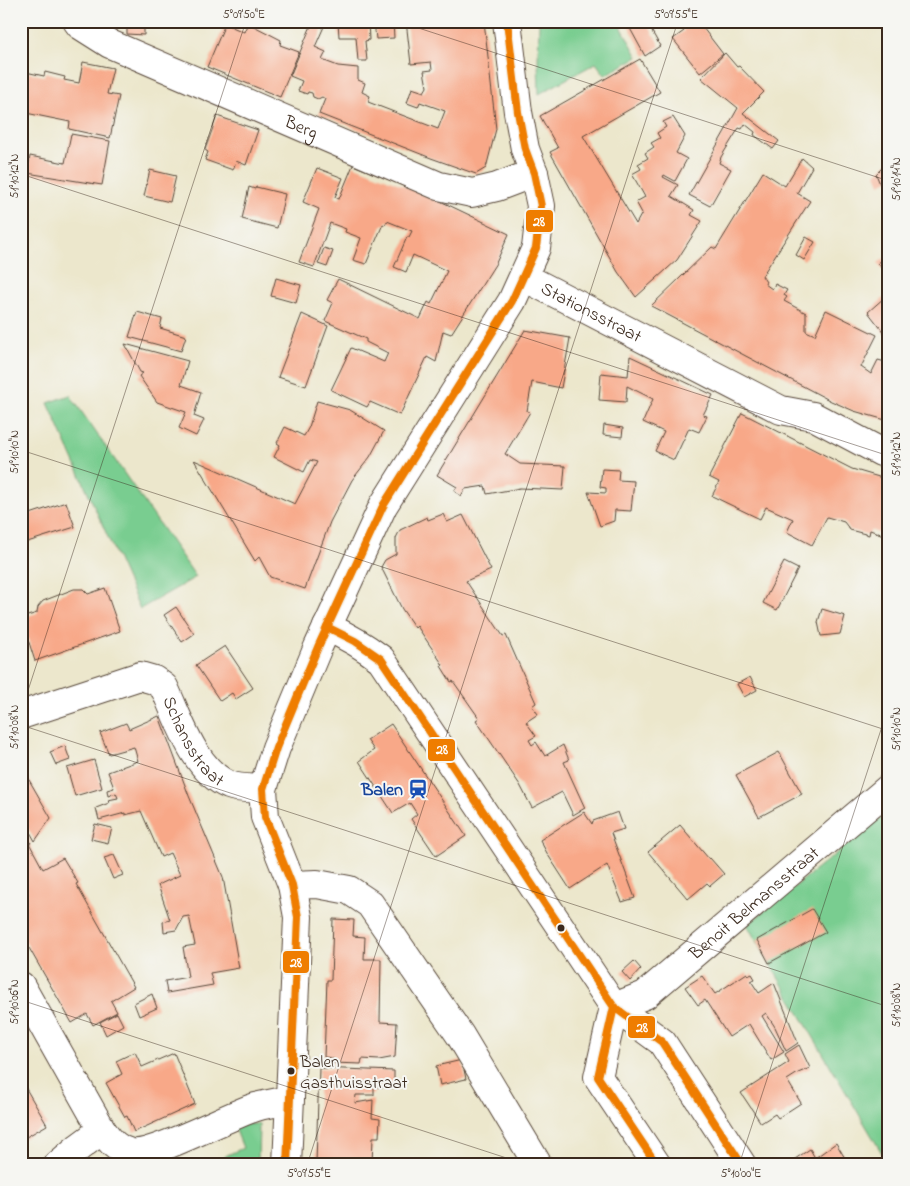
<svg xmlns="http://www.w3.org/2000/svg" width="910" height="1186" font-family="'Indie Flower',sans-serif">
  <rect width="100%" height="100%" fill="#f6f6f2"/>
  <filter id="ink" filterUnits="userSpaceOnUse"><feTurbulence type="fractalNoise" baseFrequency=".02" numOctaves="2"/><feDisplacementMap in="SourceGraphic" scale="10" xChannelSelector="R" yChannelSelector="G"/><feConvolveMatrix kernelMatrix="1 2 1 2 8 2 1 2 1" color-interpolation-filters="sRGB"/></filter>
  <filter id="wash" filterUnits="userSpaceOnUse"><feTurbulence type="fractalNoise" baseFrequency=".0096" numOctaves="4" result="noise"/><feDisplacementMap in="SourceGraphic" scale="20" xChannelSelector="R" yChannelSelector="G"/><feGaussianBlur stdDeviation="1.12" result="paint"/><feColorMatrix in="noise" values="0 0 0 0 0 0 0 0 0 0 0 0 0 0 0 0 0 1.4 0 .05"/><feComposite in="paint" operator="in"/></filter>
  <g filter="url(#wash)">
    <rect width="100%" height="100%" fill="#ece7cc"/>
    <path fill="#79cd90" stroke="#5a7c57" d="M539,21H618L638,57L605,75L596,63L539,94L538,62Z
      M70,395L196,577L140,609L48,403Z
      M889,811V1165L747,925Z
      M248,1124H259L258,1165H204L243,1148L235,1128Z"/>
    <g id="blocks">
      <path fill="#f8a888" d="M313,21L326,22L315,47L326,52L322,60L338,66L358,68V80L365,83L362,92L370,96L368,102L438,129L445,111L420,102L418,107L407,103L412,88L424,92L427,87L424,71L432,70L431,62L411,64L406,21H484L496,129L486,168L476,174L431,158L319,114L325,99L322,97L318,99L313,97L312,93L308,92L307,94L298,91L302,81L290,76Z
        M338,21H368L369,40L365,41L367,61H358L356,37H339Z
        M374,21H393L394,38L376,39Z
        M626,21H646L660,46L645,56Z
        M672,21H701L705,26L703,28L723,54L700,73L673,39L684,31L680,25L677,28Z
        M248,23L281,40L280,45L299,52L280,97L207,67L225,24L244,32Z
        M127,24L144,25V35L127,34Z
        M725,53L737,67L739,66L764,92L743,113L779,141L773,149L754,135L755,132L745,124L742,129L739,128L721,157L719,163L731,169L710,206L689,195L738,108L701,78Z
        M640,59L660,92L583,136L636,224L642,213L636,202L645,197L632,174L641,169L638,164L648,158L645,153L654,147L651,143L660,138L657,133L666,127L663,122L673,117L685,136L676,153L687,159L675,181L664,175L663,177L678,185L671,196L694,210L691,215L702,221L677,260L636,297L618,272L550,152L558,148L540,116Z
        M83,62L113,68L107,94L119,96L110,138L69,129L70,122L21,112V71L44,76L45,72L65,77L64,80L79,83Z
        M217,116L258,130L246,165L236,161L233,170L205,160L208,152L205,150Z
        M71,134L110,141L102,185L27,173L30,156L65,163Z
        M802,158L812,167L797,193L810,201L762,276L766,282L765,284L772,289L775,284L787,290L784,295L787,297L784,301L806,313V331L815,335L826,310L877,335L861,367L871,374L878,360L889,363V421L854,411L831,401L651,306L712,247L716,249L763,172L785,186Z
        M889,161V180L880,184L876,174Z
        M353,165L436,199L509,234L496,263L451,334L443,331L436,362L427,357L400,415L370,402L367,407L331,390L351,348L384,362L388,353L366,342V339L325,321L333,303L327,300L338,279L420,319L428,302L431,304L447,271L413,255L406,272L394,267L407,237H409L412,231L387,221L385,225L383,224L366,264L353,260L361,238L345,232L346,229L330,223L314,267L299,262L319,209L303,202L317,168L343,178L335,197L339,199Z
        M150,170L176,176L170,202L144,196Z
        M249,187L255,189L256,187L285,194L277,228L242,219Z
        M806,237L815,242L804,260L796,255Z
        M324,248L333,251L327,267L318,264Z
        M889,255V271L885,273L878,263Z
        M276,278L301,285L296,303L271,296Z
        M885,297L887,300L889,298V339L868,312Z
        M137,312L162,319L160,328L186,336L181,351L129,337Z
        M302,314L328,326L306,386L278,377Z
        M525,330L570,338L561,388L532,382L527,411L530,412L505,454L520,464L565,466L563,490L520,488L487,494L485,486L465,489L461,496L454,491L457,487L437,475Z
        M125,344L188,361L181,385L201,392L194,416L204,420L196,436L179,428L186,412L157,402L139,376L143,373L140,372Z
        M630,356L713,395L703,415L707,416L699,432L689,428L674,460L655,451L664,432L643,422L653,399L627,386L626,402L599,400L601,373L628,376Z
        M317,401L350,410L384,431L370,457L352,480L330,522L305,589L270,577L259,557L255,561L194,460L295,504L317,462L310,460L304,472L274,457L280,445L277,443L285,427L304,436L309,427Z
        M742,413L852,469L889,480V537L870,530L869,535L850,530L844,522L827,517L812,545L787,532L793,519L766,507L760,519L712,496L719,482L709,477Z
        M604,425L623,428L622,437L603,435Z
        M602,469L619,470L618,480L634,481L631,511L615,510L614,521L600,526L588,492L606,493V488L600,487Z
        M66,502L75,527L21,544V517Z
        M443,514L447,522L463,515L491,570L466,581L503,636L506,635L536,703L532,706L538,714L526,722L536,736L529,740L532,745L536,742L545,756L563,745L569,760L564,762L585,808L573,815L562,792L532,808L520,785L476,720L479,718L453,681L451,682L441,666L443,665L417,626L415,628L402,609L381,567L385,560L396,554V538L400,530L427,517L428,520Z
        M784,562L798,569L777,610L763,603Z
        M105,588L120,631L35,661L21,618L37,613L38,607L43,601L74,589H83L88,594Z
        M176,607L194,634L182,642L164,615Z
        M822,609L845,616L840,634L821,636L818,622Z
        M225,646L253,688L236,699L232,693L220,701L196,665Z
        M750,677L757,690L744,697L737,684Z
        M159,716L189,796L223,877L239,968L210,973L213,985L167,993L165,981L188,977L183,947L195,945L189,916L183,917L176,930L164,932L163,922L170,920L158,885L180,875L170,853L161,857L141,811L125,815V813L99,820L96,808L109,803L108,800L118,798L116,793L108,796L107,790L114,788L108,772L138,761L134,747L109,754L100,733L126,723L129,729Z
        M391,724L466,836L436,856L411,819L417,814L410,803L393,813L359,761L374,750L367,740Z
        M65,746L70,760L56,765L50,752Z
        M779,752L802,794L759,817L736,775Z
        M94,760L102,788L75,796L67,768Z
        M21,766L51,818L35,841L21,816Z
        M584,812L592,824L593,821L618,812L624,829L611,833L635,898L622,902L607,865L570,889L548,855L540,840Z
        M95,824L112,828L108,843L91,839Z
        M21,825L31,843H29L43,869L63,858L78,883L76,884L134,987L111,1001L117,1012L93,1025L87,1014L72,1023L21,934Z
        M680,825L709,859L710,858L724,874L710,886L707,883L688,899L648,852Z
        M114,855L123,875L113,879L104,858Z
        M812,909L826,932L769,963L757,940Z
        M333,919L354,920L353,936L365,937L364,959H381L380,1022L397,1023L395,1057L379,1060L362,1059L361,1064L332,1063L333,1058L324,1057L327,980H331Z
        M634,961L641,969L630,981L622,972Z
        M747,973L748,976L752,974L755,979L751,981L759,993L774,983L798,1043L786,1051L775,1027L766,1013L762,1016L784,1052L771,1060L749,1024L729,1037L705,1000L698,1005L685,987L702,976L715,994Z
        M152,994L157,1008L139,1016L134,1003Z
        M117,1013L123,1025L106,1035L100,1022Z
        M799,1045L810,1068L798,1073L787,1080L801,1103L778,1118L775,1114L761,1123L741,1093L789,1062L785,1054Z
        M135,1052L142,1067L174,1053L195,1104L134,1132L127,1116L125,1117L106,1083L122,1074L116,1061Z
        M462,1060L466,1079L440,1085L436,1066Z
        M319,1068L394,1071V1088L374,1087V1095H356L355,1103L373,1100L372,1118L380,1119L379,1137H373L372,1165H322V1163H316Z
        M21,1080L47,1125L21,1140Z
        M836,1143L849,1165H794L792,1161L810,1149L815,1158Z"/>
    </g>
  </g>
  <g filter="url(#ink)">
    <use href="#blocks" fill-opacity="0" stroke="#564638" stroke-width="1"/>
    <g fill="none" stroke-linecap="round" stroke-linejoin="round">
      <defs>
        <g id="minor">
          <path id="s1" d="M77,21L80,25L110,44L439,186L472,193L497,187L534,173"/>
          <path id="s2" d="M524,277L781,410L813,416L881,452L889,454"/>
          <path d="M327,627C347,636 364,646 381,659L614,1007L662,1042L742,1165"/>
          <path id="s3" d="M21,715L140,676L154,680L164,687C179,719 194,770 229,785C240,789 251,788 263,789"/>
          <path d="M292,885L317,884L349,890L370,904L460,1035L538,1165"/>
          <path d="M21,986L102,1130C110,1141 117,1150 131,1153C153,1157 229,1115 256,1107C267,1104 279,1102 290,1100"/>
          <path id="s4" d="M614,1007L645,995L889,788"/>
          <path d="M614,1007L598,1077L657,1165"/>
          <path d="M58,1165L79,1147L102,1130"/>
          <path d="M287,1165L298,917L292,885L265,817L263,789L276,748L318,647L383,506L512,301L536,248L541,206L534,173L525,149L518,112L507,21"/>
        </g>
      </defs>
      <use href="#minor" stroke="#564638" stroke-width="30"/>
      <use href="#minor" stroke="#fff" stroke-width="28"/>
      <defs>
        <path id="bus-1" d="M327,627L355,641L381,659L614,1007L662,1042L742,1165
          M614,1007L598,1077L657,1165
          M287,1165L298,917L292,885L265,817L263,789L276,748L318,647L383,506L512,301L536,248L541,206L534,173L525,149L518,112L507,21"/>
      </defs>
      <use href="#bus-1" stroke="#f6f6f2" stroke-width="11"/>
      <use href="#bus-1" stroke="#ef7d00" stroke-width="8"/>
    </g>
  </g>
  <path fill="none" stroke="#3b2a1e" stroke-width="1" stroke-opacity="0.45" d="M397,21L889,181M21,174L889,456M21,450L889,731M21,712L246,21M21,725L889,1007M21,1000L528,1165M307,1165L678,21M739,1165L889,705"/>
  <defs>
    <symbol id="station-bare" viewBox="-9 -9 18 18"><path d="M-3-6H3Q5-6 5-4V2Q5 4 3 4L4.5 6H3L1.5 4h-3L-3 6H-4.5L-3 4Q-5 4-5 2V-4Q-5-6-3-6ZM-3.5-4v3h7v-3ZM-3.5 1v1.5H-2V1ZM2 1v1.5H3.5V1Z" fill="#1a4fb4" stroke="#f6f6f2" stroke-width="2.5" paint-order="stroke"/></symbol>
  </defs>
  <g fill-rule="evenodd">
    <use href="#station-bare" x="404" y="775" width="28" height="28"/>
  </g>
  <g fill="#3b2a1e" stroke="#f6f6f2" stroke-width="2">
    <circle cx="561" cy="928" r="4.5"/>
    <circle cx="291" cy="1071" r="4.5"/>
  </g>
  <g text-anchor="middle" stroke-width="4" stroke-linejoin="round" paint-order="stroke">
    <g font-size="17" fill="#3b2a1e" stroke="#f6f6f2" text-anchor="start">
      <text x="300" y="1067">Balen<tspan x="300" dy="21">Gasthuisstraat</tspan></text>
    </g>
    <g font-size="18" fill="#3b2a1e" stroke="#f6f6f2">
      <text dy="6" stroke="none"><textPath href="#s1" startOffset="249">Berg</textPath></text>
      <text dy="6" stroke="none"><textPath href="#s2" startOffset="76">Stationsstraat</textPath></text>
      <text dy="6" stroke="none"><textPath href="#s3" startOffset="214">Schansstraat</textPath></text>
      <text dy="6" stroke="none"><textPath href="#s4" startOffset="176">Benoit Belmansstraat</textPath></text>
    </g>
    <g font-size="18" font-weight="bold" fill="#164399" stroke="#f6f6f2" text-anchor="end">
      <text x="403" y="795">Balen</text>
    </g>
  </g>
  <g stroke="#f6f6f2" stroke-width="2">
    <rect x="525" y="209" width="29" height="24" rx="5" fill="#ef7d00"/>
    <rect x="427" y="738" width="29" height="24" rx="5" fill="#ef7d00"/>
    <rect x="282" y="950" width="28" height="24" rx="5" fill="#ef7d00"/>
    <rect x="627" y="1015" width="29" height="24" rx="5" fill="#ef7d00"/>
  </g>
  <g font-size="14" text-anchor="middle" font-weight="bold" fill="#fff">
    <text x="539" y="226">28</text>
    <text x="442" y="754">28</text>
    <text x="296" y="967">28</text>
    <text x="642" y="1032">28</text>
  </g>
  <rect width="910" height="1186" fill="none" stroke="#f6f6f2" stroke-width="55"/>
  <rect x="28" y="28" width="854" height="1130" fill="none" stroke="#3b2a1e" stroke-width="2"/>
  <g font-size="12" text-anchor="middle" fill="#3b2a1e">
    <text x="244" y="18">5°09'50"E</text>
    <text x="676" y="18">5°09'55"E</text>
    <text transform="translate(14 176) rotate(-90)" y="4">51°10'12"N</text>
    <text transform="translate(896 179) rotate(-90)" y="4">51°10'14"N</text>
    <text transform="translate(14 452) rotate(-90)" y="4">51°10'10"N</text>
    <text transform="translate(896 454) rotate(-90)" y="4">51°10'12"N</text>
    <text transform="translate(14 727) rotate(-90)" y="4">51°10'08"N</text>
    <text transform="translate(896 729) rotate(-90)" y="4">51°10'10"N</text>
    <text transform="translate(14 1002) rotate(-90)" y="4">51°10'06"N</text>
    <text transform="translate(896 1005) rotate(-90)" y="4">51°10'08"N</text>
    <text x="309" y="1177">5°09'55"E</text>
    <text x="741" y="1177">5°10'00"E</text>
  </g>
</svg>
